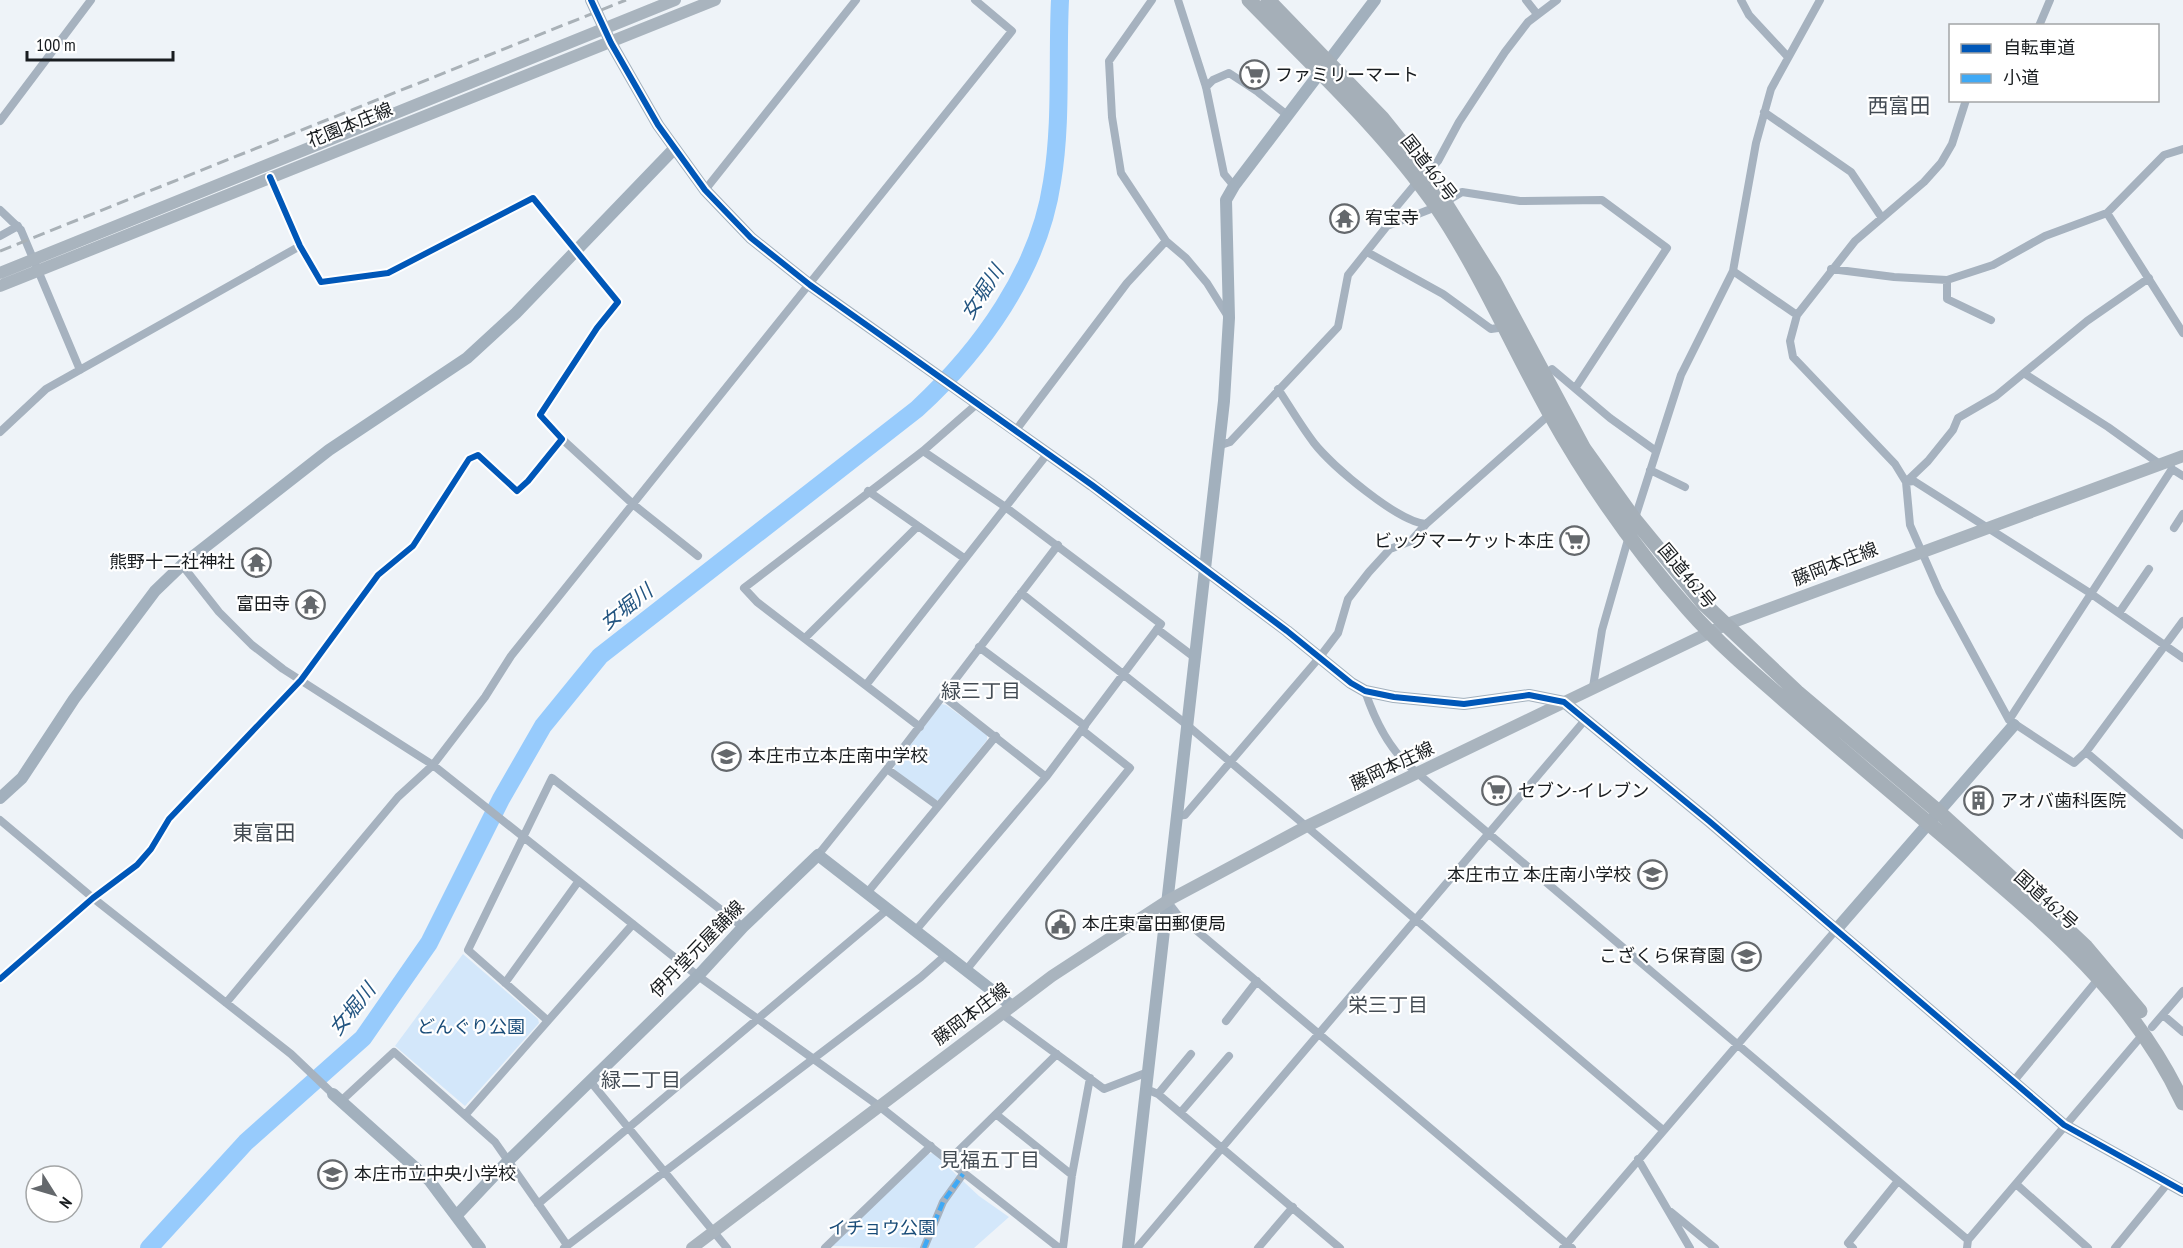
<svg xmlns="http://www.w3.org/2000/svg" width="2183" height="1248" font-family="'PT Sans Narrow','Noto Sans JP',sans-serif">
  <rect width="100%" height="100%" fill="#eef3f8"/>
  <path fill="#d3e7fa" d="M941,704L946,705L987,735V740L939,800H935L895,771L894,767Z
    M463,954L538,1019L539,1023L465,1106L395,1046Z
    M933,1153L979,1196L1009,1217L974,1248H930L924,1243L920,1248L831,1246L928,1154Z"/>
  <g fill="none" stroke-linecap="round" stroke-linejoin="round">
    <path stroke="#97cbfc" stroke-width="18" d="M149,1248L246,1142L363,1038L429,943L501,799L543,726L600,656L917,409C981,350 1039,270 1052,182C1062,122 1057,60 1060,0"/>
    <path stroke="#a6b2bf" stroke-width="8" d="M1152,0L1109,61L1112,117L1121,173L1166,241L1186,258L1207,283L1227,315
      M1178,0L1206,87L1224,174L1234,186
      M1526,0L1537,14
      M1741,0L1749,15L1788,57
      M2039,26L2050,0
      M1206,87L1213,80L1229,73L1258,92L1287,115
      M1966,100L1952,144L1941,163L1924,182L1855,241L1797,315L1790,341L1793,357L1895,464L1906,482L1910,525L1939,591L2009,720L2074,763L2086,752L2183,835
      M1764,112L1851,172L1882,218
      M0,121L91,0
      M1427,174L1438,161L1459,122L1505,52L1528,22L1557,0
      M705,190L856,0
      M1447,201L1462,192L1520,201L1602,200L1667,248L1576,387
      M0,210L21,230L80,370
      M2107,213L2183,333
      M1387,226L1436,207
      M0,236L18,226
      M1367,252L1443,294L1491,329L1505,327
      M1831,269L1894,277L1947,280L1993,265L2045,236L2107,213L2164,155L2183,149
      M1733,271L1797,315
      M1947,280V299L1991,320
      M2025,374L2108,427L2161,465
      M1543,375L1552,369L1610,418L1656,451
      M1278,389C1290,407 1301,426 1314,443C1332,466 1398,522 1426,524
      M1016,430L1127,283L1166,241
      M0,432L46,389L300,246
      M562,439L634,505L698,556
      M1218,446L1230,442L1338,327L1348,275L1387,226L1392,212L1417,182
      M2172,469L2183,476
      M1650,470L1685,487
      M1906,482L1914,481L2090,593L2183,658
      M1906,482L1928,461L1953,430L1958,418L1996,396L2087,321L2149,278
      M868,491L964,558
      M1634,521L1681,375L1733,271L1756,143L1771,89L1820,0
      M2174,528L2183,514
      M182,565L219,612L252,645L283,669L433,765L698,976L879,1106L1059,1248
      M1021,593L1187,725L1663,1130
      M2119,613L2149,569
      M1157,629L1194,657
      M805,638L918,526
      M979,647L1085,726
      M866,685L1048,453
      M1593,687L1602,630L1629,536
      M1365,691C1374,718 1387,746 1409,766L1968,1240
      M943,696L1046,777
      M2009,720L2172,469L2169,462
      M920,727L757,602L744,588L923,451L978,403
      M2086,752L2183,621
      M887,769L938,806
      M1177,816L1185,815L1319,658L1338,633L1348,599L1369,572L1390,549L1411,541L1426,524L1550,414
      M0,820L93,898L291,1054L333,1094
      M818,855L887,769L1058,545
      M867,893L996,736
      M1167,901L1177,914L1572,1248
      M916,930L1046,777L1161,624L1004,506L923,451
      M967,969L1130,768L1082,730
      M0,979L93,898L137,865L151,849L169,819L301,680L378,575L413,546L469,459L478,455L517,491L528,481L562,439L540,415L597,328L618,302L533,198L388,273L321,282L300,246L270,177
      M505,983L578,882
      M226,1003L398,797L433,765L485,697L511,656L1012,31L975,0
      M1002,1014L1104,1089L1148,1072
      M2163,1015L2183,1032
      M547,1020L468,950L552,778L743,927
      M1226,1021L1257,981
      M2152,1027L2183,991
      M590,1081L727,1248
      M2013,1082L2099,978
      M1146,1089L1158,1094L1340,1248
      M1158,1094L1191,1054
      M340,1102L394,1052L495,1142L567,1245
      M1181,1112L1229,1056
      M466,1114L633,924
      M997,1115L1072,1175
      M1638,1159L1690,1248
      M949,1160L1057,1054
      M2016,1184L2088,1248
      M538,1204L888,909
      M1671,1212L1715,1248
      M564,1248L921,977L947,954
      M825,1248L931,1146
      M924,1248L943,1202L963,1174
      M1063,1248L1072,1175L1090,1078
      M1137,1248L1585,720
      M1258,1248L1293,1207
      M1563,1248L1835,931
      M1853,1248L1848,1243L1898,1181
      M1967,1248L1968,1240L2144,1033
      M2115,1248L2168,1183"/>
    <path stroke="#a2b0bd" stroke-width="12" d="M591,0L611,43L658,125L705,190L751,238L810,285L1092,485L1287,631L1351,683L1365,691L1394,697L1464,704L1529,695L1564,702L1709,821L2064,1125L2183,1191
      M0,798L22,778L74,699L155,591L182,565L329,450L467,358L516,313L674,149
      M1835,931L2014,725
      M333,1094L429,1180L480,1248
      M457,1215L508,1161L698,976L743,927L818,855L1012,1006
      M1128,1248L1224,401L1229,318L1226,200L1234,186L1375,0"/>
    <path stroke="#a9b4be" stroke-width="12" d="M0,273L675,0
      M0,286L715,0
      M692,1248L1052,976L1167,901L1212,877L1305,827L1725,625L2183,456"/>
    <path stroke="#a5afb8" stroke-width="15" d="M1249,0C1313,66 1383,130 1436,206C1480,271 1511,344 1549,412C1588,482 1635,549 1688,609C1723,649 1766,684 1806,719C1867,772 1929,823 1990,876C2068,942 2139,1009 2183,1103
      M1268,0L1382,118L1427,174L1494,281L1584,449L1635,520L1703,603L1797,692L1940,813L2050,913L2086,947L2140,1011"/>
    <path stroke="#a9b1b7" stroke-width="3" stroke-dasharray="12 6" stroke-linecap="butt" d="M0,251L626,0"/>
    <path stroke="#3fa9f5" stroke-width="4.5" stroke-dasharray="9 4.5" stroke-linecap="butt" d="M924,1248L943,1202L963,1174"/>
    <defs>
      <path id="cycleway" d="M591,0L611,43L658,125L705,190L751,238L810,285L1092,485L1287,631L1351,683L1365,691L1394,697L1464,704L1529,695L1564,702L1709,821L2064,1125L2183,1191
        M0,979L93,898L137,865L151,849L169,819L301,680L378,575L413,546L469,459L478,455L517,491L528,481L562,439L540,415L597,328L618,302L533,198L388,273L321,282L300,246L270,177"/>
    </defs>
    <use href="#cycleway" stroke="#fff" stroke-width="10"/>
    <use href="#cycleway" stroke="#0057b8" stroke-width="6"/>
  </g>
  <defs>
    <symbol id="supermarket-ring" viewBox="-11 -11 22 22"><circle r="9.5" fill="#fff" stroke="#64686c" stroke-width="1.5"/><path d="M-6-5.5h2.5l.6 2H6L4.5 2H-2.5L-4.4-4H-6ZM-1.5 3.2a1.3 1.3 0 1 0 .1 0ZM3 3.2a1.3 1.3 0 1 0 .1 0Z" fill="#64686c"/></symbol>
    <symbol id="temple-ring" viewBox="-11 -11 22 22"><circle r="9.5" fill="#fff" stroke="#64686c" stroke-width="1.5"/><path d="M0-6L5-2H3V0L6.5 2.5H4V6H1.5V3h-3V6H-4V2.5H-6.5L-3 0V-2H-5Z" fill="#64686c"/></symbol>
    <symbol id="school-ring" viewBox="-11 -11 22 22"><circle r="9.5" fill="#fff" stroke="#64686c" stroke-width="1.5"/><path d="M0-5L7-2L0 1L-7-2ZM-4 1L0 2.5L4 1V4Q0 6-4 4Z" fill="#64686c"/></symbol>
    <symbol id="building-ring" viewBox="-11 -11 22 22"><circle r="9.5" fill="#fff" stroke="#64686c" stroke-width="1.5"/><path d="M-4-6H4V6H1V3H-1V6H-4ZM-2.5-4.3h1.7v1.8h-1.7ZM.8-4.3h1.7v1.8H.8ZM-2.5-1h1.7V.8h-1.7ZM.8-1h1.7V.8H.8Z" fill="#64686c"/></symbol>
    <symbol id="civic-ring" viewBox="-11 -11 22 22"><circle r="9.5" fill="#fff" stroke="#64686c" stroke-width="1.5"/><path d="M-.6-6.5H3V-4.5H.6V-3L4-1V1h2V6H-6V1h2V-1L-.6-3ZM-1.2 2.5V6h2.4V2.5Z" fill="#64686c"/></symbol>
  </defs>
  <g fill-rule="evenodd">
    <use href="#supermarket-ring" x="1238" y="58" width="33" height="33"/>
    <use href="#temple-ring" x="1328" y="202" width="33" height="33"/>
    <use href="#supermarket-ring" x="1558" y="524" width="33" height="33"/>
    <use href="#temple-ring" x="240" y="546" width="33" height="33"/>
    <use href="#temple-ring" x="294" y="588" width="33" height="33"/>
    <use href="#school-ring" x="710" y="740" width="33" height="33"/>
    <use href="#supermarket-ring" x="1480" y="774" width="33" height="33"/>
    <use href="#building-ring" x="1962" y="784" width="33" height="33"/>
    <use href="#school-ring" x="1636" y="858" width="33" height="33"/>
    <use href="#civic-ring" x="1044" y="908" width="33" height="33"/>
    <use href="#school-ring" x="1730" y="940" width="33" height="33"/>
    <use href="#school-ring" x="316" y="1158" width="33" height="33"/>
  </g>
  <g text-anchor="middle" stroke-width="4.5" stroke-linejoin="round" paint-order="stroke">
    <g font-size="18" fill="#191d20" stroke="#fff" text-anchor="start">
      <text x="1275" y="81">ファミリーマート</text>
      <text x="1365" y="224">宥宝寺</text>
      <text x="1554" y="547" text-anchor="end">ビッグマーケット本庄</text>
      <text x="235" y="568" text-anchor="end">熊野十二社神社</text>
      <text x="290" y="610" text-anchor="end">富田寺</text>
      <text x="748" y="762">本庄市立本庄南中学校</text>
      <text x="1518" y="797">セブン-イレブン</text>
      <text x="2000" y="807">アオバ歯科医院</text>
      <text x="1631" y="881" text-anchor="end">本庄市立 本庄南小学校</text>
      <text x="1082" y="930">本庄東富田郵便局</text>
      <text x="1725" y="962" text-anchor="end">こざくら保育園</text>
      <text x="354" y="1180">本庄市立中央小学校</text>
    </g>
    <g font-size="18" fill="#191d20" stroke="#fff">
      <text transform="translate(350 125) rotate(-22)" y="6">花園本庄線</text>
      <text transform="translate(1429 168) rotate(52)" y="6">国道462号</text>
      <text transform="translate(1835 564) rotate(-21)" y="6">藤岡本庄線</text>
      <text transform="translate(1687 576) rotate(50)" y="6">国道462号</text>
      <text transform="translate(1392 766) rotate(-25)" y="6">藤岡本庄線</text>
      <text transform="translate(2046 900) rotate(42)" y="6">国道462号</text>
      <text transform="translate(697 949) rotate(-46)" y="6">伊丹堂元屋舗線</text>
      <text transform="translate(971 1014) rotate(-37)" y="6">藤岡本庄線</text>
    </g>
    <g font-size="18" fill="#194c78" stroke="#fff">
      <text x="471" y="1033">どんぐり公園</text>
      <text x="882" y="1234">イチョウ公園</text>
    </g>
    <g font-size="20" font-style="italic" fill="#235581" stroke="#fff">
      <text transform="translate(982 292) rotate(-57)" y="7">女堀川</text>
      <text transform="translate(626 607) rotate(-38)" y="7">女堀川</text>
      <text transform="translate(352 1009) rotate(-51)" y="7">女堀川</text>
    </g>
    <g font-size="20" fill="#444c54" stroke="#fff">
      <text x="981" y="698">緑三丁目</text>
      <text x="1388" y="1012">栄三丁目</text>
      <text x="641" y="1087">緑二丁目</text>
      <text x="990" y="1167">見福五丁目</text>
    </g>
    <g font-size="21" fill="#444c54" stroke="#fff">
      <text x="1899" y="113">西富田</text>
      <text x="264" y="840">東富田</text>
    </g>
  </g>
  <rect x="1949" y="24" width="210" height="78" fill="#ffffff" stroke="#a3a5a6" stroke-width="1.5"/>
  <rect x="1961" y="44" width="30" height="9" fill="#0057b8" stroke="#a3a5a6" stroke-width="1.5"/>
  <text x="2003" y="54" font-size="18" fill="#191d20">自転車道</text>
  <rect x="1961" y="74" width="30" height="9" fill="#3fa9f5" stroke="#a3a5a6" stroke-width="1.5"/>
  <text x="2003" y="84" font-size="18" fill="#191d20">小道</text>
  <g transform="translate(54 1194) rotate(127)"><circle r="28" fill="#ffffff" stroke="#a3a5a6" stroke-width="1.5"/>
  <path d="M0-4.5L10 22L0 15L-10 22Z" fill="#64686c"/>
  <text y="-9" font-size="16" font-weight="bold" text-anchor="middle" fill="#191d20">N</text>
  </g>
  <path d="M27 51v9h146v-9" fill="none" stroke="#191d20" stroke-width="3"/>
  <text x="36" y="51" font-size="18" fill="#191d20" stroke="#ffffff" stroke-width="4.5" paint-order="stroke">100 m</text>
</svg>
